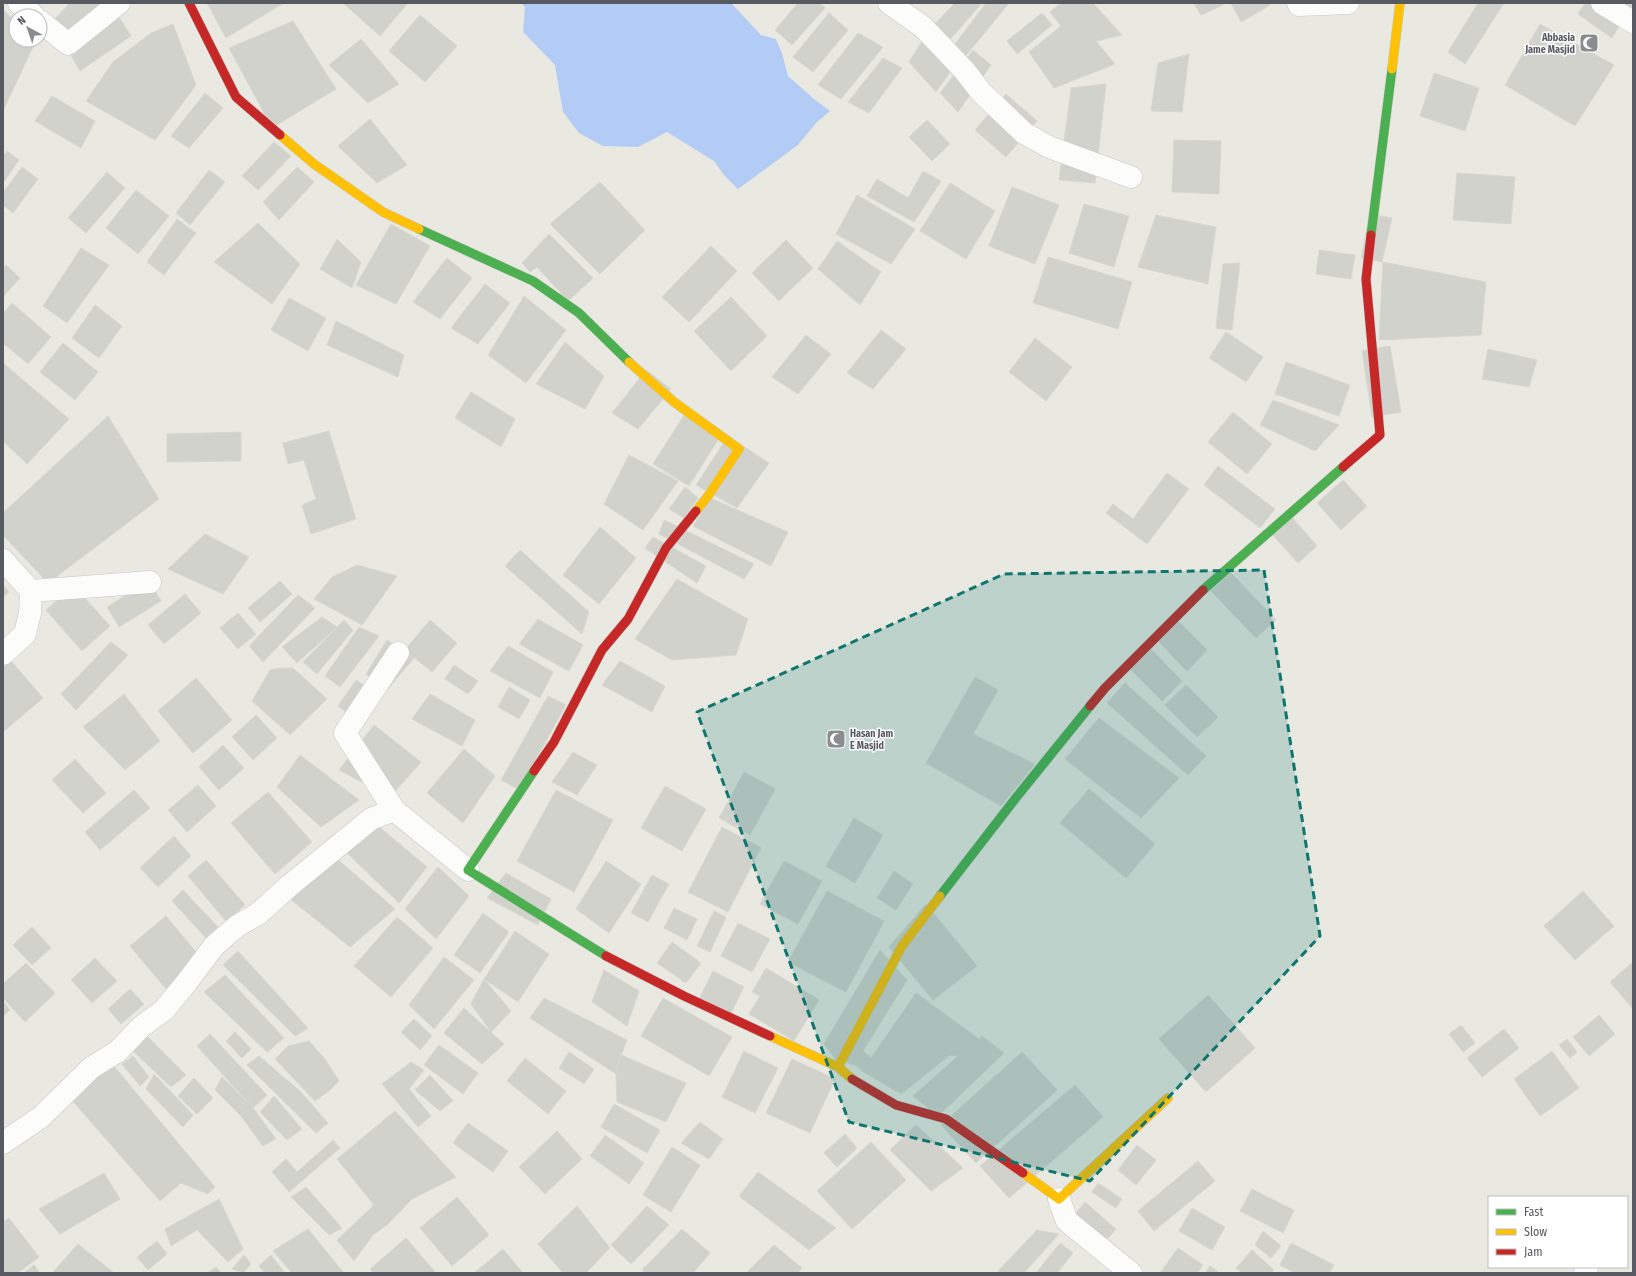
<svg xmlns="http://www.w3.org/2000/svg" width="1636" height="1276" font-family="'Fira Sans Condensed',sans-serif">
  <rect width="100%" height="100%" fill="#e9e9e2"/>
  <path fill="#b3ccf6" d="M521,3H731L761,35L776,39L782,53L788,76L814,99L830,111L817,122L798,145L738,189L724,175L714,161L667,132L638,147L603,146L579,133L563,112L555,65L523,32L525,7Z"/>
  <path fill="#d2d2cd" stroke="#d8d8d1" d="M70,3H110L131,36L80,71L52,22Z
    M207,3H284L226,38Z
    M345,3H408L380,36L344,4Z
    M798,3H819L825,8L792,45L775,30Z
    M955,3H982L946,44L930,29Z
    M986,3H1009L964,58L953,47Z
    M1061,3H1093L1122,35L1096,41L1115,64L1054,88L1029,52L1061,26L1050,12Z
    M1194,3H1222L1223,5L1201,15Z
    M1231,3H1268L1270,5L1241,22Z
    M1478,3H1504L1465,64L1448,52Z
    M1585,3H1633L1612,38L1578,14Z
    M3,10L16,22V40H36L3,111Z
    M829,13L848,30L813,72L793,57Z
    M1042,13L1052,25L1017,54L1007,41Z
    M420,15L457,46L425,82L389,51Z
    M293,21L336,89L272,128L229,48Z
    M173,24L196,85L155,140L86,101L113,62L151,33Z
    M1540,24L1614,65L1575,126L1505,85Z
    M858,33L883,47L841,99L818,85Z
    M926,35L955,65L936,92L909,62Z
    M361,39L399,84L368,103L329,65Z
    M973,50L991,65L958,112L940,93Z
    M1189,54L1182,112L1151,111L1158,63Z
    M883,58L902,68L869,113L848,102Z
    M1434,73L1479,88L1465,131L1420,116Z
    M1106,84L1095,183L1059,180L1071,88Z
    M205,93L223,108L189,148L171,136Z
    M1006,94L1037,121L1006,157L975,130Z
    M52,96L95,121L81,148L35,121Z
    M370,119L407,165L377,183L338,146Z
    M927,120L950,144L932,161L909,137Z
    M1174,140L1221,141L1219,194L1172,192Z
    M274,142L291,156L258,190L242,176Z
    M7,151L19,160L3,183V157Z
    M22,167L38,179L13,213L3,205V193Z
    M297,167L314,182L279,220L263,202Z
    M209,170L225,182L190,225L176,213Z
    M923,171L941,181L914,222L867,196L877,179L908,198Z
    M107,172L125,188L86,233L68,218Z
    M1457,173L1515,177L1511,224L1453,220Z
    M600,182L645,230L600,274L550,224Z
    M950,183L995,211L966,259L920,231Z
    M1012,187L1059,205L1035,264L989,246Z
    M136,190L169,216L138,254L106,228Z
    M857,195L915,229L891,264L836,234Z
    M1084,204L1129,216L1114,267L1069,253Z
    M1370,214L1392,218L1382,262L1361,258Z
    M1156,215L1216,227L1208,284L1138,267Z
    M177,219L196,233L164,275L147,262Z
    M258,223L300,264L272,304L214,262Z
    M391,224L430,246L396,304L356,285Z
    M549,234L593,278L568,301L537,267L530,272L522,263Z
    M337,239L361,262L352,288L320,269Z
    M786,240L813,268L779,301L752,273Z
    M837,241L881,272L860,305L818,269Z
    M711,246L737,271L689,322L662,297Z
    M81,248L109,265L67,323L43,306Z
    M1319,250L1355,255L1351,279L1316,274Z
    M1048,257L1132,282L1118,329L1033,303Z
    M447,258L472,278L440,319L413,302Z
    M1383,262L1486,282L1481,335L1379,340Z
    M1240,263L1232,330L1216,328L1223,264Z
    M6,265L20,278L3,297V269Z
    M485,284L510,303L478,344L451,328Z
    M524,296L566,330L526,383L488,355Z
    M731,297L767,336L731,371L694,331Z
    M289,298L326,318L308,351L271,330Z
    M12,303L51,337L28,364L3,343V314Z
    M95,305L122,326L99,358L72,338Z
    M336,321L404,355L398,377L327,345Z
    M881,330L906,349L873,389L847,373Z
    M1226,332L1263,357L1246,382L1209,358Z
    M806,335L831,354L798,394L772,377Z
    M1035,338L1072,367L1046,401L1009,372Z
    M565,342L604,376L585,409L536,384Z
    M63,343L98,372L75,400L40,372Z
    M1390,346L1401,412L1372,417L1362,351Z
    M1488,349L1537,360L1529,387L1482,379Z
    M1286,362L1350,385L1339,416L1275,394Z
    M3,363L69,419L27,464L3,441Z
    M646,370L671,389L638,429L612,413Z
    M471,392L515,419L501,447L455,418Z
    M1273,400L1339,425L1315,451L1260,425Z
    M688,409L718,440L689,486L653,464Z
    M1233,412L1272,444L1247,474L1208,442Z
    M108,416L159,499L48,583L3,535V513Z
    M329,431L356,519L311,534L302,505L316,499L304,460L288,464L283,443Z
    M241,432V461L167,462V434Z
    M728,436L769,463L737,508L696,485Z
    M629,455L678,481L643,530L604,504Z
    M1218,466L1275,509L1260,528L1204,485Z
    M1167,473L1189,489L1147,544L1106,513L1113,504L1133,519Z
    M1343,480L1367,506L1341,530L1317,503Z
    M685,487L698,498L684,518L669,509Z
    M710,498L788,532L771,566L693,526Z
    M1290,515L1317,546L1298,563L1271,533Z
    M664,520L754,564L744,579L659,534Z
    M600,527L636,558L599,604L563,575Z
    M205,534L249,557L223,594L168,569Z
    M653,537L706,566L697,583L645,548Z
    M520,550L589,612L582,634L505,566Z
    M357,565L397,576L362,625L314,599L332,577Z
    M1231,573L1276,620L1256,638L1211,591Z
    M677,579L748,619L736,655L672,660L635,639Z
    M149,581L161,601L119,627L107,607Z
    M280,581L292,594L260,622L248,608Z
    M3,585L9,592L3,597Z
    M74,586L110,626L82,651L46,610Z
    M185,594L201,613L164,644L148,625Z
    M298,595L315,608L263,662L249,646Z
    M238,613L256,634L238,649L220,628Z
    M322,617L337,627L297,663L282,647Z
    M1175,618L1207,650L1187,671L1155,638Z
    M538,619L583,645L569,671L519,644Z
    M344,620L353,630L317,674L303,662Z
    M430,620L457,643L432,672L405,650Z
    M359,627L379,636L340,687L325,676Z
    M387,640L414,658L386,691L366,674Z
    M111,642L128,655L76,710L61,694Z
    M508,646L553,672L540,698L490,671Z
    M1150,648L1182,681L1162,701L1130,669Z
    M11,661L43,698L3,732V668Z
    M620,661L665,686L652,712L602,685Z
    M454,665L478,681L468,694L445,679Z
    M280,668H293L327,699L290,735L252,701L270,670Z
    M975,677L998,690L973,734L1035,764L1001,806L926,763Z
    M196,678L232,720L193,753L158,711Z
    M356,680L370,689L351,716L338,706Z
    M1125,683L1206,756L1188,775L1107,703Z
    M1186,685L1218,717L1197,737L1165,705Z
    M509,687L530,700L519,719L498,707Z
    M124,694L160,741L125,770L83,727Z
    M430,694L475,720L462,746L412,719Z
    M548,696L566,705L519,790L501,780Z
    M256,715L277,738L253,760L232,737Z
    M1099,718L1179,778L1141,818L1065,759Z
    M374,725L421,762L390,797L339,770Z
    M223,745L244,768L219,790L199,767Z
    M464,749L495,776L463,823L427,793Z
    M573,752L597,765L577,795L552,782Z
    M300,755L359,800L321,827L277,787Z
    M75,759L106,793L83,813L52,780Z
    M744,772L775,789L750,835L719,818Z
    M198,785L216,806L187,832L168,810Z
    M665,786L706,809L682,851L641,828Z
    M1089,789L1155,844L1126,878L1060,823Z
    M134,790L150,808L100,850L85,832Z
    M556,790L613,820L574,892L517,861Z
    M268,792L312,842L275,874L231,823Z
    M854,818L883,835L855,883L826,866Z
    M377,825L427,867L399,903L345,851Z
    M722,827L761,848L728,912L688,892Z
    M174,836L191,856L158,887L140,868Z
    M336,858L395,909L350,947L289,898Z
    M206,860L245,905L226,921L188,876Z
    M606,861L641,884L609,933L576,909Z
    M784,861L822,881L798,924L760,904Z
    M438,867L469,896L436,939L405,909Z
    M894,871L913,884L896,910L877,898Z
    M506,873L551,899L538,925L487,898Z
    M652,875L669,884L648,922L631,913Z
    M183,890L218,927L206,938L172,901Z
    M827,891L884,921L846,992L788,962Z
    M1583,891L1614,926L1575,960L1544,926Z
    M926,904L977,966L933,1000L889,947Z
    M674,908L697,919L687,940L664,928Z
    M714,911L726,917L710,952L697,946Z
    M483,913L509,932L480,973L454,955Z
    M166,916L202,959L166,989L130,946Z
    M397,917L433,948L391,997L354,966Z
    M738,923L770,939L752,972L721,956Z
    M32,927L51,948L32,965L13,945Z
    M515,931L549,954L518,1002L484,979Z
    M672,942L701,963L686,983L657,963Z
    M880,950L907,980L863,1051L871,1058L916,993L979,1039L982,1036L1004,1053L938,1116L913,1096L958,1056L950,1055L901,1094L862,1071L855,1065L836,1060L824,1044Z
    M238,951L308,1028L295,1036L223,965Z
    M444,957L474,980L434,1029L409,1005Z
    M95,958L117,981L92,1003L71,980Z
    M1633,962V1009L1610,982Z
    M26,963L55,993L25,1022L3,998V984Z
    M766,968L819,1000L794,1041L749,1014L760,996L752,992Z
    M604,970L639,991L627,1026L592,1002Z
    M713,971L744,987L730,1015L699,999Z
    M225,975L284,1038L267,1052L204,992Z
    M484,979L511,1011L491,1032L471,1004Z
    M130,989L144,1004L121,1024L108,1009Z
    M1208,995L1255,1048L1206,1092L1159,1039Z
    M544,998L627,1040L621,1055L616,1074L530,1018Z
    M663,998L732,1037L709,1076L641,1036Z
    M3,1001L10,1010L3,1016Z
    M464,1008L504,1044L482,1064L444,1033Z
    M1599,1015L1615,1034L1589,1056L1573,1037Z
    M414,1019L432,1036L420,1050L401,1032Z
    M1461,1025L1475,1043L1463,1052L1449,1034Z
    M1504,1029L1519,1048L1482,1077L1467,1058Z
    M235,1032L251,1049L242,1058L226,1041Z
    M210,1034L267,1095L253,1108L197,1046Z
    M147,1036L186,1075L171,1087L132,1050Z
    M1567,1039L1577,1052L1570,1058L1559,1045Z
    M309,1041L325,1059L339,1081L330,1090L315,1101L275,1059L288,1046Z
    M439,1045L478,1073L463,1094L424,1065Z
    M744,1051L778,1068L755,1113L722,1097Z
    M1552,1051L1579,1088L1540,1116L1514,1079Z
    M569,1052L594,1069L584,1084L559,1068Z
    M1022,1052L1057,1090L976,1163L941,1125Z
    M621,1055L686,1083L666,1122L617,1102L616,1074Z
    M133,1056L149,1077L140,1086L122,1064Z
    M259,1056L301,1092L328,1123L316,1133L247,1065Z
    M525,1058L566,1091L548,1114L507,1081Z
    M108,1059L215,1187L208,1194L181,1183L160,1201L70,1098Z
    M792,1059L835,1079L810,1133L766,1113Z
    M411,1062L424,1070L409,1089L431,1116L418,1127L382,1084Z
    M154,1074L193,1115L183,1127L146,1089Z
    M430,1075L453,1101L440,1111L415,1090Z
    M222,1077L253,1108L240,1115L215,1090Z
    M194,1078L213,1098L197,1114L178,1096Z
    M1075,1085L1103,1117L1009,1198L980,1166Z
    M274,1096L302,1129L287,1140L260,1112Z
    M614,1104L660,1130L647,1153L601,1127Z
    M253,1108L276,1139L263,1146L240,1115Z
    M395,1111L456,1177L412,1199L388,1224L373,1235L354,1261L337,1240L374,1205L337,1159Z
    M700,1122L723,1139L709,1159L681,1143Z
    M468,1123L508,1151L493,1172L453,1143Z
    M916,1125L963,1168L931,1191L890,1150Z
    M557,1131L582,1159L545,1194L519,1167Z
    M845,1134L857,1148L837,1167L824,1153Z
    M605,1135L644,1163L629,1184L590,1156Z
    M333,1140L340,1148L289,1192L272,1172L286,1159L297,1172Z
    M871,1142L906,1180L852,1229L817,1191Z
    M1137,1145L1156,1160L1136,1185L1118,1170Z
    M672,1147L700,1165L671,1212L643,1195Z
    M1198,1161L1215,1181L1154,1231L1138,1211Z
    M758,1172L836,1228L809,1250L739,1196Z
    M104,1173L120,1199L60,1234L39,1209Z
    M1098,1183L1122,1199L1116,1208L1092,1192Z
    M306,1187L342,1228L329,1235L291,1197Z
    M1252,1189L1294,1210L1283,1233L1240,1211Z
    M457,1197L489,1235L452,1266L420,1228Z
    M219,1199L243,1249L228,1262L197,1230L171,1246L165,1229Z
    M1085,1202L1116,1229L1095,1253L1065,1226Z
    M577,1206L610,1248L586,1273H563L538,1244Z
    M647,1206L669,1225L631,1264L611,1245Z
    M1192,1208L1225,1227L1212,1250L1179,1231Z
    M9,1218L39,1257L18,1273H3V1222Z
    M308,1229L344,1273H292L273,1251Z
    M682,1229L710,1253L693,1273H645L642,1270Z
    M1037,1230L1059,1234L1024,1273H1000L998,1271Z
    M1263,1231L1281,1246L1271,1258L1255,1245Z
    M406,1238L436,1273H373L370,1269Z
    M157,1241L167,1254L148,1270L137,1257Z
    M1060,1243L1073,1253L1057,1273H1036Z
    M1291,1243L1334,1265L1329,1273H1295L1280,1265Z
    M78,1244L114,1273H52Z
    M774,1245L802,1268L798,1273H746Z
    M1178,1248L1203,1265L1197,1273H1160Z
    M503,1249L523,1273H474Z
    M1252,1250L1274,1270L1271,1273H1242L1236,1268Z
    M244,1255L251,1264L243,1273L232,1269Z
    M271,1255L285,1273H265L259,1266Z
    M34,1265L40,1273H24Z
    M1210,1266L1220,1273H1205Z
    M216,1267L221,1273H207Z"/>
  <g fill="none" stroke-linecap="round" stroke-linejoin="round">
    <defs>
      <path id="street" d="M19,3L34,16
        M889,3L923,27L964,70L981,92L1024,133L1049,147L1131,177
        M1298,3L1299,5L1348,3
        M1602,3L1633,22
        M40,21L68,44L119,3
        M3,560L31,591L150,582
        M398,653L345,733L394,810L468,870
        M3,654L25,634L30,613L31,591
        M3,1143L41,1117L91,1068L118,1051L141,1027L164,1010L187,982L214,946L237,926L258,914L289,886L371,819L394,810
        M1059,1199L1067,1221L1131,1273
        M1585,1273L1587,1267"/>
      <path id="fast" d="M419,229L533,281L579,313L629,362
        M1371,235L1392,69
        M1203,590L1343,467
        M534,771L468,870L606,956
        M940,896L1015,799L1090,706"/>
      <path id="slow" d="M1392,69L1400,3
        M280,135L314,164L383,212L419,229
        M629,362L674,402L739,449L708,496L696,511
        M770,1036L838,1067
        M852,1079L838,1067L902,946L940,896
        M1023,1173L1059,1199L1168,1098"/>
      <path id="jam" d="M189,3L236,97L280,135
        M1343,467L1380,435L1366,279L1371,235
        M1090,706L1105,688L1203,590
        M534,771L554,742L602,650L628,619L666,548L696,511
        M606,956L684,996L770,1036
        M852,1079L896,1105L946,1119L1023,1173"/>
    </defs>
    <use href="#street" stroke="#c7c7c6" stroke-width="23"/>
    <use href="#fast" stroke="#c7c7c7" stroke-width="10"/>
    <use href="#slow" stroke="#c7c7c7" stroke-width="10"/>
    <use href="#jam" stroke="#c7c7c7" stroke-width="10"/>
    <use href="#street" stroke="#fcfcfb" stroke-width="22"/>
    <use href="#fast" stroke="#4caf50" stroke-width="9"/>
    <use href="#slow" stroke="#ffc107" stroke-width="9"/>
    <use href="#jam" stroke="#c62828" stroke-width="9"/>
  </g>
  <path fill="#0f766e" fill-opacity="0.2" stroke="#0f766e" stroke-width="3" stroke-dasharray="8 5" stroke-linejoin="round" d="M1264,570L1320,936L1090,1181L849,1122L697,712L1004,574Z"/>
  <defs>
    <symbol id="mosque-square" viewBox="-11 -11 22 22"><rect x="-9" y="-9" width="18" height="18" rx="4" fill="#8b8c8e" stroke="#fff"/><path d="M3.5-4.9A6 6 0 1 0 3.5 4.9A5 5 0 1 1 3.5-4.9Z" fill="#fff"/></symbol>
  </defs>
  <g fill-rule="evenodd">
    <use href="#mosque-square" x="1578" y="32" width="22" height="22"/>
    <use href="#mosque-square" x="825" y="728" width="22" height="22"/>
  </g>
  <g text-anchor="middle" stroke-width="3" stroke-linejoin="round" paint-order="stroke">
    <g font-size="10" font-weight="bold" fill="#585a61" stroke="#fff" text-anchor="end">
      <text x="1575" y="41">Abbasia<tspan x="1575" dy="12">Jame Masjid</tspan></text>
      <text x="850" y="737" text-anchor="start">Hasan Jam<tspan x="850" dy="12">E Masjid</tspan></text>
    </g>
  </g>
  <rect width="1636" height="1276" fill="none" stroke="#585a61" stroke-width="8"/>
  <rect x="1488" y="1196" width="140" height="72" fill="#ffffff" stroke="#bcbdc0"/>
  <rect x="1496" y="1209" width="20" height="6" fill="#4caf50" stroke="#bcbdc0"/>
  <text x="1524" y="1216" font-size="12" fill="#585a61">Fast</text>
  <rect x="1496" y="1229" width="20" height="6" fill="#ffc107" stroke="#bcbdc0"/>
  <text x="1524" y="1236" font-size="12" fill="#585a61">Slow</text>
  <rect x="1496" y="1249" width="20" height="6" fill="#c62828" stroke="#bcbdc0"/>
  <text x="1524" y="1256" font-size="12" fill="#585a61">Jam</text>
  <g transform="translate(28 28) rotate(320)"><circle r="19" fill="#ffffff" stroke="#bcbdc0"/>
  <path d="M0-3L7 15L0 10L-7 15Z" fill="#8b8c8e"/>
  <text y="-6" font-size="11" font-weight="bold" text-anchor="middle" fill="#585a61">N</text>
  </g>
</svg>
